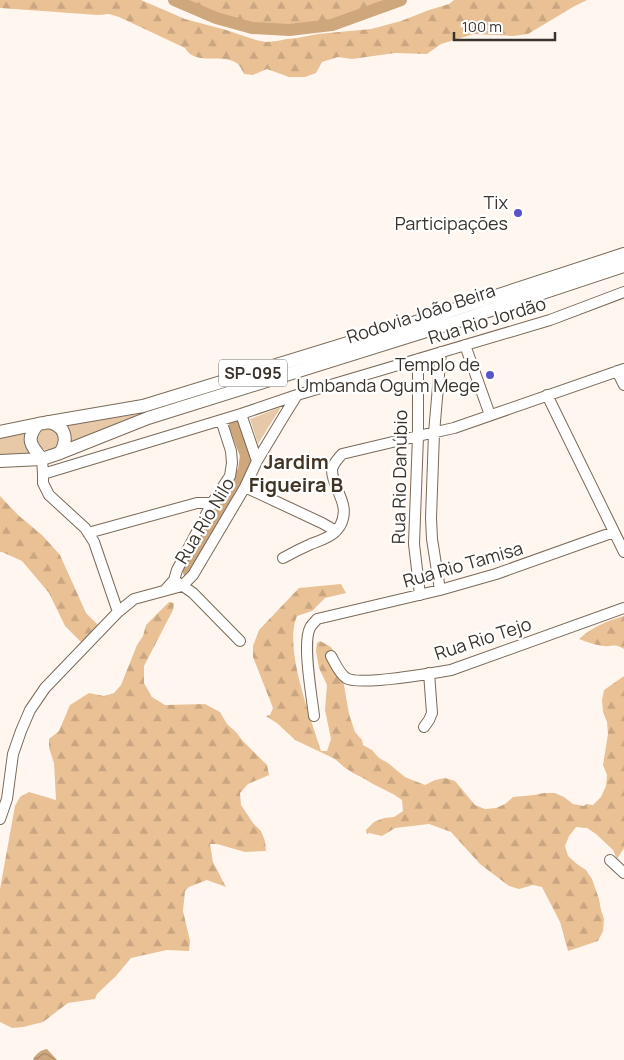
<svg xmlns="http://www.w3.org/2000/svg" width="624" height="1060" font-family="Manrope,sans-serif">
  <defs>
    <pattern id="forest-firs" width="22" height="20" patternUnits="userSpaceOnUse" patternTransform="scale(1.25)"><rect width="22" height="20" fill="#e9c195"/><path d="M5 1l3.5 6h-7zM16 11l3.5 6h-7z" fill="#c9a681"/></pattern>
    <pattern id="water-waves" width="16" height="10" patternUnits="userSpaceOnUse" patternTransform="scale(1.25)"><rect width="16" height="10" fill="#cea77c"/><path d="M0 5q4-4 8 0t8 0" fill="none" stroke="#a88966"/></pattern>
  </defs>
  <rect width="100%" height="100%" fill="#fff7ef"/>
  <path fill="#e7c9a8" d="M281,407L258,444L250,419Z
    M145,413L69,445L64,425Z
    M37 439a11 11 0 1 1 22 0a11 11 0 1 1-22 0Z
    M27,431C24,440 25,446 30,454H0V436Z"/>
  <path fill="url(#forest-firs)" d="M0,0H141L185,19L226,30L256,40L266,42L277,41L287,39L297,38L318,34L371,29L401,21L429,10L449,4L454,0H587L573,7L528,34L513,36L474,34L441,44L427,54L395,53L352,59L338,57L322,62L316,73L305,77H289L267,69L253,75L244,74C242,71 241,67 238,64C223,52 196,67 185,48L119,17L109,14L98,15L0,8Z
    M171,0H401L381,5L363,15L353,19L313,28L303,29L280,28L258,29H248L237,27L199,11L188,8Z
    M0,496L18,515L42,535L60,555L86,613L98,625L97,632L83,644L65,626L49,593L22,561L2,552H0Z
    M341,584L346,593L325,598L312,611L297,616C283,647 311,718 321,751H327L331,739L325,710L327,685L319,668L316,651L317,643L320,641L331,647L340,662L349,714L355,732L362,740L363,745L372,750L379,758L388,763L405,777L425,785L435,780L445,778L455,781L475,805L485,809L496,808L505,804L513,797L534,795L544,793H555L564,797L573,804L584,806L586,804L593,805L601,797L606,786L607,775L603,765L608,734L607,722L603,712L602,700L604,690L624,676V848L617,859L613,850L596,834L587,828L576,827L569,836L565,846L568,856L577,864L586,870L592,879L599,899L601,910L604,919L603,931L598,941L568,951L560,922L542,887L533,885L519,889L509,886L480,864L451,832L429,824L395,828L382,836L369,833L367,834L366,830L374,822L384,818L394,817L403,811L402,800L393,794L373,784L363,778L353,773L344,767L335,759L295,740L278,724L266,716L270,715L273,708L253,657V646L259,630L299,588Z
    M169,602L174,603L173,610L144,666V683L152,697L165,705L205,704L220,712L227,724L236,732L242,740L267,765L269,775L248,784L240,793L241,805L253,823L261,831L265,841L266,851L245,852L217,844H210L213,862L226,887L207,880L189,887L185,891L183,911L190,941L189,951L167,950L131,958L116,976L97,994L95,999L68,1003L43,1022L23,1027L12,1028L0,1022V889L15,806L20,797L29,792L56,800L54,763L49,748V739L59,731L70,705L89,693L104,696L114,693L121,685L137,645L143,636L146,625Z
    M624,616V649C613,643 614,647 604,646C596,645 586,642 579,639C592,627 607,621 624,616Z"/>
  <path fill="url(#water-waves)" d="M47,1049L57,1060H33C35,1054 41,1050 47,1049Z"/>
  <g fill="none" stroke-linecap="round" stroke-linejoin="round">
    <path stroke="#cea77c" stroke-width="12" d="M174,0L216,18L252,28L289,30L332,25L401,0
      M189,572L244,470L246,455L235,426"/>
    <defs>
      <path id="minor" d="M465,345L490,415
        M418,359V436L414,544L420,595
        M617,371L624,385
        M547,395L624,552
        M241,414L257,461
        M42,459L43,474V483L49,495L85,528L94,542L118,612
        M43,474L241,414L297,395L550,320L624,292
        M245,487L322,523L336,531
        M88,533L197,503H212
        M283,558C292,553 302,548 311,544C319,541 329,538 335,532C337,531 338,528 340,526C352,504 332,489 332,470C333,463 338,459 342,454L418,436L454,428L624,369
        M177,582L193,593L240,641
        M166,589L174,580L177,570L212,503L230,476L232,463L231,451L221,420
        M440,590L432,539L431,518L434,433L441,352
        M331,656C335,663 339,673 346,678C358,686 434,673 451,670L624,608
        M314,716C312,697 302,643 310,628C311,625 315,622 317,619L440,590L496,574L614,532
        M424,727L429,720L432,713L429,673
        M0,819L7,799L13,754L21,731L30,710L45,688L118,612L134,599L182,586L193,575L245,487L257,461L284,416L297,395
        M610,860L624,873"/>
      <path id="major" d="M48,422C65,425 69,439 60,453
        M38,424C25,439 31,446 42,459
        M0,432L38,424L143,406L413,323L624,254
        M0,461L42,459L60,453L148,418L455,322L624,266"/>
    </defs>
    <use href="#minor" stroke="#7a6a59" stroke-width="12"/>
    <use href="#major" stroke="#7a6a59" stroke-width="14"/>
    <use href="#minor" stroke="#fff" stroke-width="10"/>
    <use href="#major" stroke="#fff" stroke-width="12"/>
  </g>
  <g fill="#5754cc" stroke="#fff" stroke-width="2">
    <circle cx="518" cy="213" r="5"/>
    <circle cx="490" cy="375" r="5"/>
  </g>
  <g text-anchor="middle" stroke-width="4.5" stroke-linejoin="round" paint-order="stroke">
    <rect fill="#fff" stroke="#75706b" stroke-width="1" x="219" y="359.5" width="68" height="27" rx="4"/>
    <g font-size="16" font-weight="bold" fill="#3a332c">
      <text x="253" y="379">SP-095</text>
    </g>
    <g font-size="18" fill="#3a332c" stroke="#fff" text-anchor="end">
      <text x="508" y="209">Tix<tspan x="508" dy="21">Participações</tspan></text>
      <text x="480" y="371">Templo de<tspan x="480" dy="21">Umbanda Ogum Mege</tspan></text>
    </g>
    <g font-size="18" fill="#3a332c" stroke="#fff">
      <text transform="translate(421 314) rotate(-18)" y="6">Rodovia João Beira</text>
      <text transform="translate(487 321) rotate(-17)" y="6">Rua Rio Jordão</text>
      <text transform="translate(400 477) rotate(-89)" y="6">Rua Rio Danúbio</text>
      <text transform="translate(205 521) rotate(-59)" y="6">Rua Rio Nilo</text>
      <text transform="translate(463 565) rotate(-16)" y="6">Rua Rio Tamisa</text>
      <text transform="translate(483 639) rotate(-18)" y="6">Rua Rio Tejo</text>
    </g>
    <g font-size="20" font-weight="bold" fill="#423425" stroke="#fff">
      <text x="296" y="469">Jardim<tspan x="296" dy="23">Figueira B</tspan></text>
    </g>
  </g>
  <path d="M454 32v8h101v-8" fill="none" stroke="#3a332c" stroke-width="2.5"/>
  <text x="462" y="32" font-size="15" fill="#3a332c" stroke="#ffffff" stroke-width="4" paint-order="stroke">100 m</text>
</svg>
